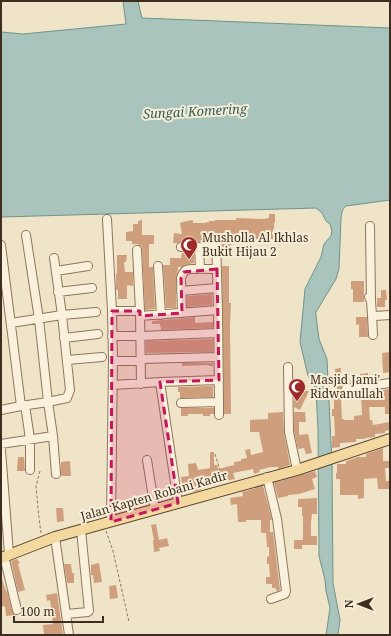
<svg xmlns="http://www.w3.org/2000/svg" width="391" height="636" font-family="'Noto Serif',serif">
  <rect width="100%" height="100%" fill="#f0e4c8"/>
  <path fill="#a9c4bc" stroke="#6f938a" d="M123,1H138L142,18L390,28V200L346,206C342,209 342,213 341,218L339,269L336,279L316,312V316L319,339L327,359L332,464L333,583L340,620L338,635H326L330,608L326,591L325,580L319,556L318,429L316,390L312,380L308,376L300,342L305,289L321,257L324,244L331,236L332,231L330,224L326,221L322,213L316,208L1,217V32L23,34L126,24Z"/>
  <path fill="#cf9f7d" d="M269,214H275V223H274V229H273V239H247V236H231V254H222L221,237L220,235L216,233H213L211,235V242H181L178,243H173L174,233L182,234L180,223L187,221L193,220V223H204L209,222V221H215V220H236V218L264,219L269,218Z
    M142,220V235H154V244H149V267H153L155,309L145,310L142,247L138,245V244H132V241H126V232L133,231V224H138V221Z
    M182,253H189L194,255V263L185,265L181,267H178V270L176,278V308H166L163,265H170V258H181Z
    M117,255H127L126,262H124L125,272H133V286L127,285V299H118V290H116V274H117Z
    M222,266H229V303H231L230,327L231,414H224Z
    M351,281H364V302H353V289H351Z
    M381,290H386L387,300H385V307H377V298H381Z
    M212,294V305L187,307V296Z
    M195,317V323L213,322V328L161,330L160,324H152V321Z
    M356,317H367L368,337H359V324L356,325Z
    M213,339V352L146,353V341Z
    M390,352V372L383,373L382,353Z
    M182,363H213V366H209V365L182,366Z
    M341,368V383L351,382L350,380L360,379V374L368,373V380L345,384L342,385L341,389H337L336,375H335V369Z
    M213,386V397L180,398V392H178V387Z
    M390,389V414H385V407H369L370,420H372L373,425L390,422V430L385,431V433L375,434V437L365,438V439H356V442L340,443V447L332,448V436H335L334,416H332V409H334V398H341L342,419H344V420H354V416L362,415L361,395L355,396V393Z
    M296,391H309L300,410L294,407V395Z
    M181,408H214V414H210V416H203V414H188V416H181Z
    M283,412L284,433L290,465L278,469V467H271L259,470L260,472L254,474L253,469L233,473L235,479L210,484L211,485L200,487L201,490L193,492L192,489L183,491L181,477L189,476L188,464L196,463L198,470L210,468V452H214V465H217L218,469L234,465V462L241,461V459L247,458L245,450L250,449L251,455L263,452L259,432H250V420L268,419V413Z
    M294,412H305L306,422H299V435L308,434L312,453L306,454L304,448L298,449L294,431Z
    M383,448V461H390V468H385L386,481H390V489H378L377,478L364,479V498L358,499V495H340V479H336V473H337V464H346V461L356,458L357,457H366V454Z
    M18,457H24L25,471H17Z
    M70,461L71,476H61V462Z
    M315,471L317,477L312,479L315,489L299,494L288,495V496L278,498L274,483Z
    M263,486L272,520H270V532H273L280,590L276,591V588H272V584H266V577H270L269,564H267V557L269,556V547H267L266,533H261V520H246V522H238L237,504L231,505L230,498L243,496L242,492Z
    M317,498V514H312L311,523V536H317V545H302V549H294V540H303V516H302V507H298V499Z
    M56,508H63L64,521L57,522Z
    M156,524L159,540L167,538L169,546L159,548L160,551L154,552L153,540H154L151,525Z
    M17,559L20,563L18,564L25,590L18,592L11,561Z
    M99,563L102,582L94,583L93,575H91V565Z
    M64,564H71L72,573H74V583H67Z
    M1,579H2L6,591H7L12,611L15,615L6,616L5,606L1,607Z
    M116,585L118,598L110,599L109,586Z
    M57,593L63,635H44L43,625L53,624L50,600L47,601L46,595Z"/>
  <g fill="none" stroke-linecap="round" stroke-linejoin="round">
    <defs>
      <path id="minor" d="M107,219L112,311L113,361L111,522
        M370,226L371,301
        M1,245L21,406
        M181,247L213,248
        M199,247L200,269
        M137,250L140,311L141,384
        M54,258L62,315L96,312
        M158,266L161,315
        M56,271L88,266
        M181,291L217,288
        M58,292L92,288
        M369,297L371,301L372,315L375,316L390,315
        M112,311H140
        M182,313L181,278C182,275 183,272 186,270C192,268 210,269 217,269
        M372,315L373,335
        M140,316L218,310
        M11,323L62,315L70,390L67,398L48,402L39,319L26,235
        M112,336H140L218,333
        M64,338L98,334
        M141,359L218,357
        M67,360L102,357
        M113,361H141
        M288,367L289,432L297,470
        M160,382L178,503
        M113,385L160,382L219,380
        M346,389L390,383
        M219,402V415
        M181,403L219,402L218,310L216,238
        M25,405L30,439V470
        M1,410L21,406L48,402L53,436L56,474
        M1,444L53,436
        M1,450L9,554
        M147,460L155,510
        M267,477L277,519L286,591L285,594L271,599
        M55,537L69,635
        M4,556L17,610
        M66,614L88,612L89,611L81,530"/>
      <path id="major" d="M1,558L55,537L297,470L390,439"/>
    </defs>
    <use href="#minor" stroke="#8d765c" stroke-width="10"/>
    <use href="#major" stroke="#5b4430" stroke-width="12"/>
    <path stroke="#8d765c" stroke-width="1" stroke-dasharray="3 2" stroke-linecap="butt" d="M215,454L223,481
      M40,471L36,486L39,518L41,533
      M106,531L113,551L129,622"/>
    <use href="#minor" stroke="#faf1dc" stroke-width="8"/>
    <use href="#major" stroke="#f3d9a0" stroke-width="10"/>
  </g>
  <path fill="#c2185b" fill-opacity="0.2" stroke="#c2185b" stroke-width="3" stroke-dasharray="8 5" stroke-linejoin="round" d="M217,269L219,380L160,382L178,503L111,522L112,311H140V316L182,313L181,278L184,272Z"/>
  <defs>
    <symbol id="mosque-pin" viewBox="-11 -11 22 30"><path d="M0 17L-7.5 6A9.5 9.5 0 1 1 7.5 6Z" fill="#9e2a2b" stroke="#f7eed8"/><path d="M3.5-4.9A6 6 0 1 0 3.5 4.9A5 5 0 1 1 3.5-4.9Z" fill="#fff"/></symbol>
  </defs>
  <g fill-rule="evenodd">
    <use href="#mosque-pin" x="179" y="235" width="20" height="27"/>
    <use href="#mosque-pin" x="287" y="377" width="20" height="27"/>
  </g>
  <g text-anchor="middle" stroke-width="4" stroke-linejoin="round" paint-order="stroke">
    <g font-size="12" fill="#3d2e20" stroke="#f7eed8" text-anchor="start">
      <text x="202" y="242">Musholla Al Ikhlas<tspan x="202" dy="14">Bukit Hijau 2</tspan></text>
      <text x="310" y="384">Masjid Jami'<tspan x="310" dy="14">Ridwanullah</tspan></text>
    </g>
    <g font-size="12" fill="#3d2e20" stroke="#f7eed8">
      <text transform="translate(154 496) rotate(-16)" y="4">Jalan Kapten Robani Kadir</text>
    </g>
    <g font-size="13" font-style="italic" fill="#2f5d5a" stroke="#f7eed8">
      <text transform="translate(195 111) rotate(-3)" y="5">Sungai Komering</text>
    </g>
  </g>
  <rect width="391" height="636" fill="none" stroke="#3d2e20" stroke-width="4"/>
  <g transform="translate(359 604) rotate(270)" stroke="#f7eed8" stroke-width="3" paint-order="stroke">
  <path d="M0-3L7 15L0 10L-7 15Z" fill="#3d2e20"/>
  <text y="-6" font-size="11" font-weight="bold" text-anchor="middle" fill="#3d2e20">N</text>
  </g>
  <path d="M14 616v6h89v-6" fill="none" stroke="#3d2e20" stroke-width="2"/>
  <text x="20" y="616" font-size="12" fill="#3d2e20" stroke="#f7eed8" stroke-width="3" paint-order="stroke">100 m</text>
</svg>
